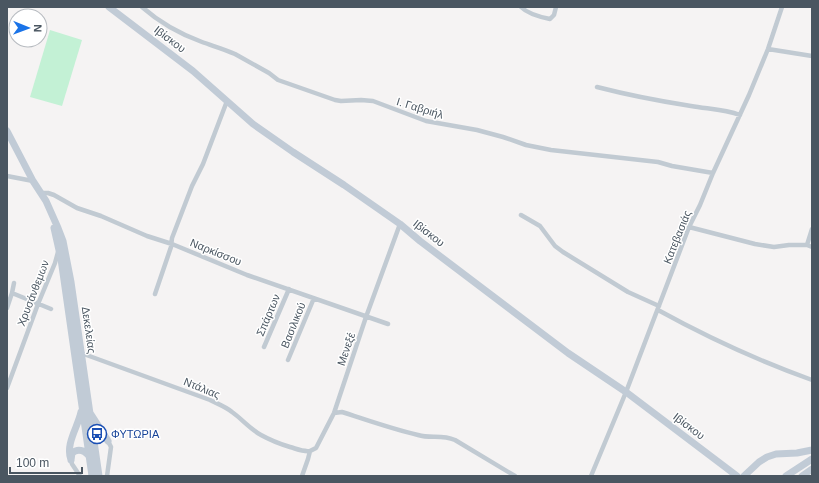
<svg xmlns="http://www.w3.org/2000/svg" width="819" height="483" font-family="Helvetica,sans-serif">
  <rect width="100%" height="100%" fill="#f5f3f3"/>
  <path fill="#c3f1d5" d="M50,30L82,40L62,106L30,97Z"/>
  <g fill="none" stroke-linecap="round" stroke-linejoin="round">
    <path stroke="#c1cad2" stroke-width="4.5" d="M142,7C159,22 180,34 202,42C213,46 224,49 235,54L269,73L278,80L335,100L341,101L361,100L373,101L426,121L477,130L503,137L526,145L551,150L658,162L672,166L713,173
      M521,7C528,14 540,17 550,19L554,15L556,7
      M768,49L812,56
      M597,87C628,95 659,101 691,106C708,109 724,109 740,115
      M7,176L33,181
      M41,193H48L54,195L77,208L101,216L147,236L172,244L247,275L388,324
      M521,215L540,226L555,246L563,252L628,292L659,306
      M689,227L755,244L774,247L789,245H807L812,247
      M807,245L812,229
      M12,293L51,309
      M155,294L171,247L172,238L192,186L203,164L227,101
      M7,308L12,293L14,283
      M658,310C707,337 759,361 812,380
      M264,347L289,289
      M81,353L210,400C218,404 226,407 232,412C242,419 250,429 261,435C270,440 280,444 290,447C297,449 303,452 310,451
      M288,360L314,298
      M7,388L38,304L55,263L58,252
      M334,413L342,412C367,420 392,429 418,435C431,439 441,434 455,440L515,476
      M71,460L72,464L80,476
      M107,476L111,447L108,441
      M302,476L308,459L310,451L316,448L334,413L366,317L400,224
      M591,476L626,392L689,227L700,205L713,173L749,95L768,49L782,7"/>
    <path stroke="#c1cbd6" stroke-width="7" d="M109,7L193,71L253,124L293,152L344,185L400,224L420,241L568,353L626,392L737,476
      M7,131L33,181L46,201L58,228L63,241L71,282L99,476
      M54,228L61,259L92,476
      M90,413L108,441
      M71,460C65,444 78,427 81,412
      M71,460L72,453C78,448 84,450 89,456
      M744,476L759,462L767,457L776,454L797,453L812,450
      M786,476L812,459
      M802,476L812,469"/>
  </g>
  <defs>
    <symbol id="bus-ring" viewBox="-11 -11 22 22"><circle r="9.5" fill="#fff" stroke="#1a4fb4" stroke-width="1.5"/><path d="M-5-6H5V4H4V6H2V4H-2V6H-4V4H-5ZM-3.5-4V0h7V-4ZM-3.5 1.2v1.5H-2V1.2ZM2 1.2v1.5H3.5V1.2Z" fill="#1a4fb4"/></symbol>
  </defs>
  <g fill-rule="evenodd">
    <use href="#bus-ring" x="86" y="423" width="22" height="22"/>
  </g>
  <g text-anchor="middle" stroke-width="3" stroke-linejoin="round" paint-order="stroke">
    <g font-size="11" fill="#4a5661" stroke="#fff">
      <text transform="translate(170 39) rotate(37)" y="4">Ιβίσκου</text>
      <text transform="translate(420 108) rotate(17)" y="4">Ι. Γαβριήλ</text>
      <text transform="translate(429 233) rotate(38)" y="4">Ιβίσκου</text>
      <text transform="translate(677 237) rotate(-68)" y="4">Κατεβασιάς</text>
      <text transform="translate(216 252) rotate(22)" y="4">Ναρκίσσου</text>
      <text transform="translate(33 293) rotate(-69)" y="4">Χρυσάνθεμων</text>
      <text transform="translate(268 315) rotate(-67)" y="4">Σπάρτων</text>
      <text transform="translate(293 325) rotate(-68)" y="4">Βασιλικού</text>
      <text transform="translate(89 330) rotate(82)" y="4">Δεκελείας</text>
      <text transform="translate(346 349) rotate(-71)" y="4">Μενεξέ</text>
      <text transform="translate(202 388) rotate(22)" y="4">Ντάλιας</text>
      <text transform="translate(689 426) rotate(37)" y="4">Ιβίσκου</text>
    </g>
    <g font-size="11" fill="#164399" stroke="#fff" text-anchor="start">
      <text x="111" y="438">ΦΥΤΩΡΙΑ</text>
    </g>
  </g>
  <rect width="819" height="483" fill="none" stroke="#4a5661" stroke-width="16"/>
  <g transform="translate(28 28) rotate(91)"><circle r="19" fill="#ffffff" stroke="#b7bbc0"/>
  <path d="M0-3L7 15L0 10L-7 15Z" fill="#1a73e8"/>
  <text y="-6" font-size="11" font-weight="bold" text-anchor="middle" fill="#4a5661">N</text>
  </g>
  <path d="M10 467v6h72v-6" fill="none" stroke="#4a5661" stroke-width="2"/>
  <text x="16" y="467" font-size="12" fill="#4a5661" stroke="#ffffff" stroke-width="3" paint-order="stroke">100 m</text>
</svg>
